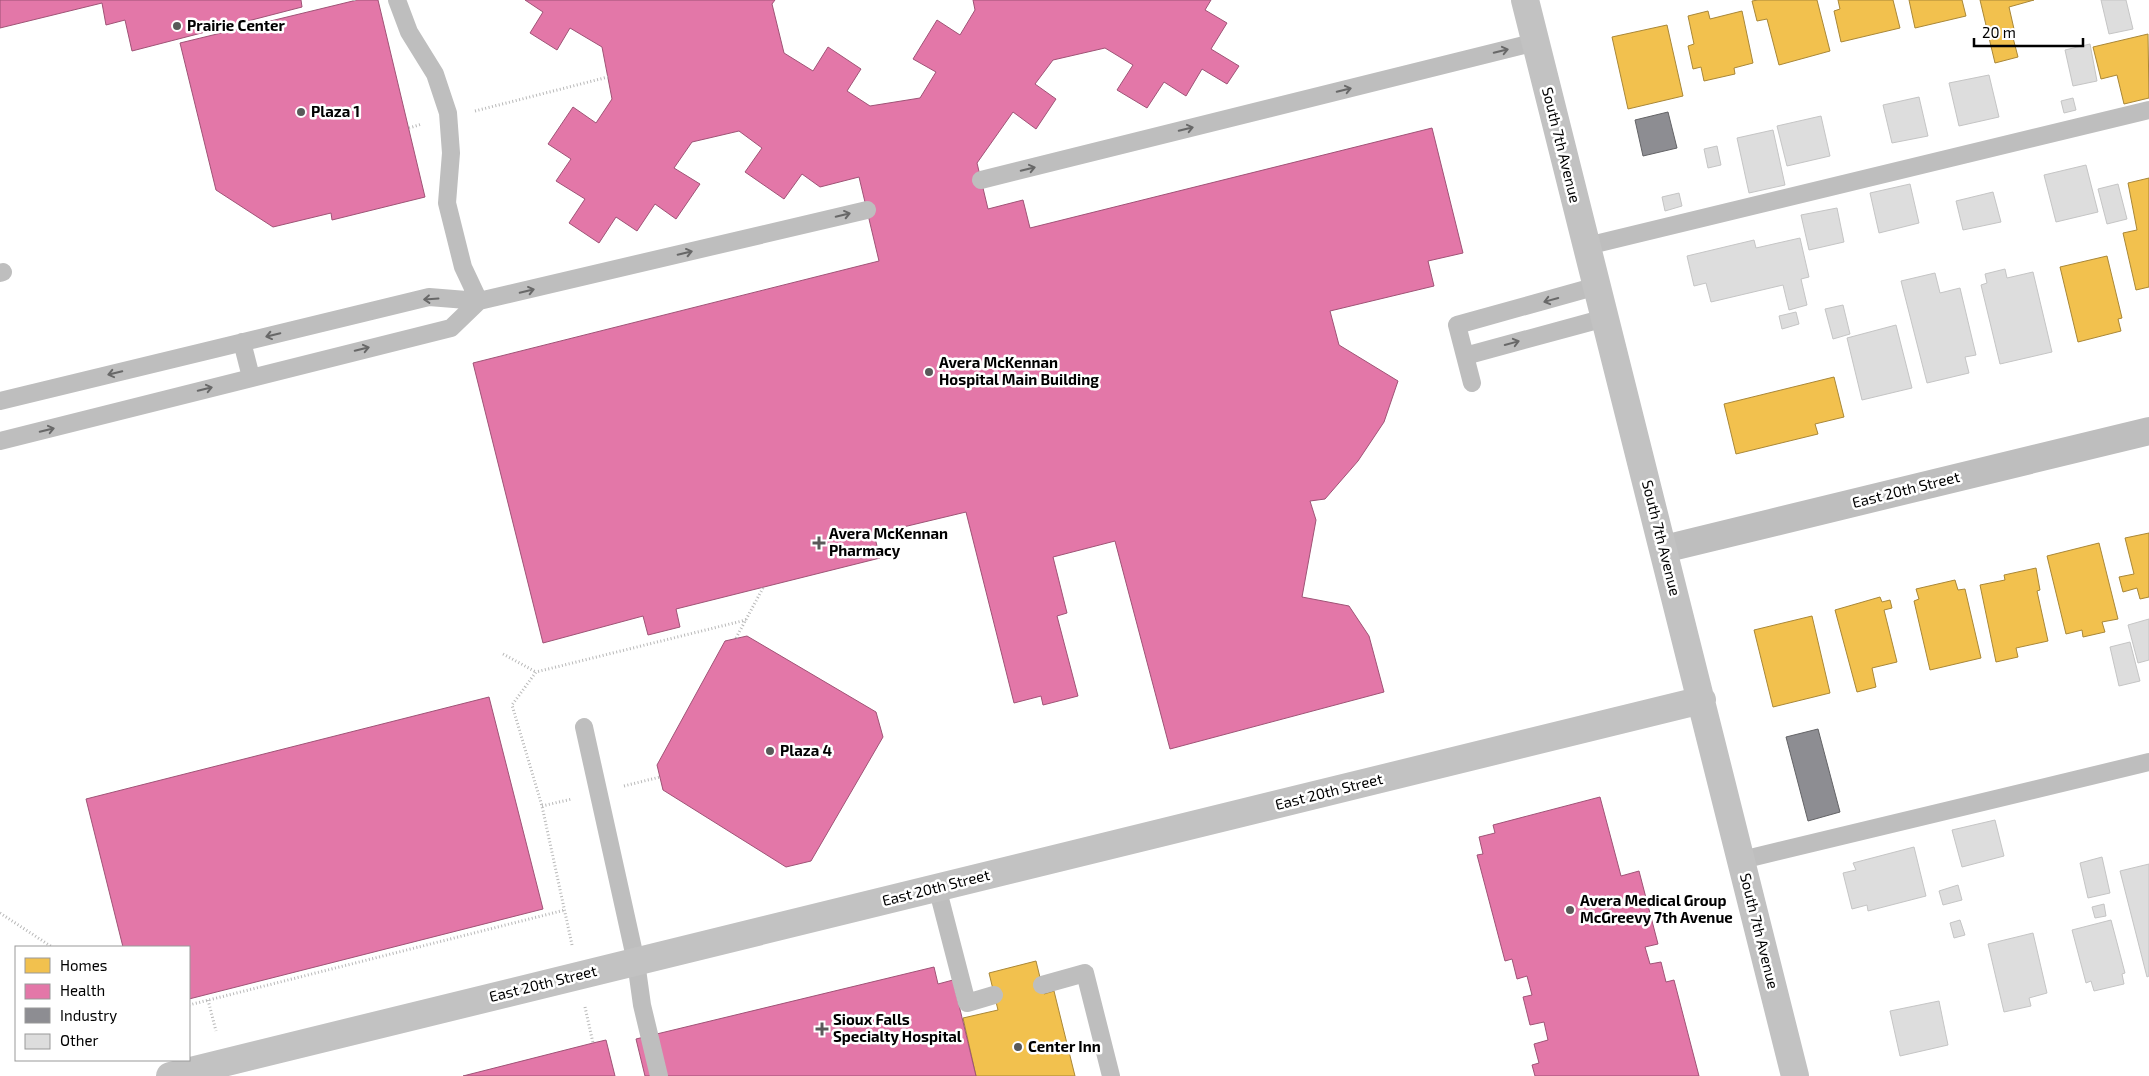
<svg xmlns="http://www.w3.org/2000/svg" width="2149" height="1076" font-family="'Exo 2',sans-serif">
  <rect width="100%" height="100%" fill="#fff"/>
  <path fill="#f2c14e" stroke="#a98737" d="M1758,0H1817L1830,51L1779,65L1767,19L1757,21L1752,1Z
    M1838,0H1893L1900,28L1841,42L1834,11L1840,9Z
    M1909,0H1962L1966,16L1915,28Z
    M1980,0H2034L2009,7L2014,29L2011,30L2018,57L1995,63Z
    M1708,11L1710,19L1742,11L1753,63L1734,68L1735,74L1704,81L1701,67L1693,69L1688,46L1694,44L1688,16Z
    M1667,25L1683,96L1628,109L1612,37Z
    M2148,34L2149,98L2124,104L2117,75L2101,79L2093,47Z
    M2149,178V287L2136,290L2123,233L2137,230L2128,183Z
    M2107,256L2122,318L2118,319L2121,331L2078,342L2060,267Z
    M1834,377L1844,417L1815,424L1818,434L1736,454L1724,404Z
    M2149,533V597L2140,599L2137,588L2123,592L2119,577L2134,574L2125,538Z
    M2099,543L2118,619L2102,622L2105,632L2083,637L2082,630L2066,634L2047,556Z
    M2036,568L2040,590L2037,591L2048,641L2016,648L2018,657L1996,662L1980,585L2005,580L2004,575Z
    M1955,580L1958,590L1965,589L1981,658L1930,670L1914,601L1919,599L1916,589Z
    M1880,597L1882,602L1890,600L1892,608L1884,610L1897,662L1872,668L1876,687L1857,692L1835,610Z
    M1812,616L1830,693L1773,707L1754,630Z
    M1036,961L1044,994L1054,991L1075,1076H976L963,1018L998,1010L989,973Z"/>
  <path fill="#e377a8" stroke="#9f5376" d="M0,0H301L302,7L132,51L125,20L106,25L102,3L0,28Z
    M378,0L425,197L332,220L331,213L273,227L216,190L180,43L357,0Z
    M525,0H775L772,4L784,53L813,71L828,47L861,69L847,91L870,106L920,98L936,72L913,59L937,20L960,35L975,10L973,0H1211L1205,10L1227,23L1211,49L1239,66L1227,84L1202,69L1186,96L1164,82L1147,108L1117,90L1133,65L1105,48L1053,60L1035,84L1056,99L1036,129L1013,112L977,163L988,209L1023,200L1030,228L1432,128L1463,253L1428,261L1434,286L1330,311L1339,345L1398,381L1384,422L1358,461L1325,499L1310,501L1316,520L1302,597L1349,606L1369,636L1384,692L1170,749L1115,541L1053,557L1067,613L1057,616L1078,696L1043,705L1041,696L1014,703L966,512L874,534L880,558L676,609L680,627L648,635L643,616L543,643L473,363L879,261L859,177L820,187L802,174L784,199L745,172L762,148L739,131L692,142L674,168L700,184L676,219L655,204L637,231L616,217L599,243L569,223L585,199L556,181L571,159L548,144L573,107L596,123L612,99L602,47L570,28L557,50L530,33L543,12Z
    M747,636L876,712L883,737L811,861L786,867L663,790L657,765L725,641Z
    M489,697L543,909L189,999V947H123L86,799Z
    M1600,797L1621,876L1639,871L1658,944L1645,947L1650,964L1661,962L1666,982L1674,980L1699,1076H1535L1532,1065L1539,1063L1534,1044L1548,1040L1544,1022L1530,1025L1523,997L1532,995L1527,976L1517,979L1512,959L1505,961L1477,855L1483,854L1479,837L1495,833L1493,825Z
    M934,967L938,984L953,980L976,1076H645L636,1039Z
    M606,1040L615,1076H463L593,1043Z"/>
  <path fill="#8d8d92" stroke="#636366" d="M1668,112L1677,148L1643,156L1635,120Z
    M1818,729L1840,812L1808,821L1786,737Z"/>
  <path fill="#ddd" stroke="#c5c5c5" d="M2101,0H2126L2133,29L2109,34Z
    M2090,44L2097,81L2073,86L2065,50Z
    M1989,75L1999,117L1959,126L1949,83Z
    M1919,97L1928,136L1892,143L1883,105Z
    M2073,98L2076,110L2064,113L2061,101Z
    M1821,116L1830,156L1787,166L1777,126Z
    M1773,130L1785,185L1749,193L1737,138Z
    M1717,146L1721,165L1708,168L1704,149Z
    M2086,165L2098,212L2056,222L2044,175Z
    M1910,184L1919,223L1879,233L1870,193Z
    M2118,184L2127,219L2107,224L2098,189Z
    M1993,192L2001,222L1963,230L1956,201Z
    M1679,193L1682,206L1665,211L1662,197Z
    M1837,208L1844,242L1809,250L1801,215Z
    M1800,238L1809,277L1801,279L1807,305L1789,310L1783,285L1711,302L1706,283L1694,286L1687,256L1754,240L1756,248Z
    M2005,269L2007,278L2033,272L2052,352L2000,364L1981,285L1987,283L1985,274Z
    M1935,273L1940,293L1960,288L1976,355L1965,357L1969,373L1927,383L1901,281Z
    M1843,305L1850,334L1833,339L1825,309Z
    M1796,312L1799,324L1782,329L1779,316Z
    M1896,325L1912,388L1862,400L1847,338Z
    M2149,619V660L2138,663L2128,625Z
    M2130,642L2140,681L2119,686L2110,647Z
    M1995,820L2004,856L1962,867L1952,830Z
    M1914,847L1926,896L1868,911L1867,905L1852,909L1843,873L1856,870L1853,863Z
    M2102,857L2110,893L2088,898L2080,863Z
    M2149,864V976L2147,977L2120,871Z
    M1958,885L1962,900L1943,905L1939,891Z
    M2104,904L2106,916L2095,918L2092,907Z
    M1960,920L1965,935L1954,938L1950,923Z
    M2111,920L2125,973L2122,974L2124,984L2094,991L2091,981L2086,983L2072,930Z
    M2033,933L2047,993L2029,998L2031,1006L2004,1012L1988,944Z
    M1939,1001L1948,1045L1900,1056L1890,1011Z"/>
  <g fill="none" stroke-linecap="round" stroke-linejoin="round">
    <path stroke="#b8b8b8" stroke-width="3" stroke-dasharray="1 2.5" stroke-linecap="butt" d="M354,0V1
      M475,111L608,77
      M409,128L422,124
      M736,638L763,588
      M503,654L536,672
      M624,786L660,777
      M542,806L572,799
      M0,913L52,947
      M572,945L542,806L512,705L536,672L746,620
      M208,1000L216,1031
      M189,1005L565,910
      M585,1007L593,1043"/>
    <path stroke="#bebebe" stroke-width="18" d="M397,0L409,32L435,74L448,113L451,153L447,203L463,267L479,301
      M981,180L1536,42
      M1587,246L2149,110
      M0,273L3,272
      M242,342L251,377
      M1465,356L1605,318
      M1472,383L1457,325L1597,286
      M0,401L429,297L479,301L867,210
      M0,441L451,328L479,301
      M584,727L636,962L642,1005L659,1076
      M1742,860L2149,762
      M937,887L967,1003L994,995
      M1042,985L1085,973L1111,1076"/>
    <path stroke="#bebebe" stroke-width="28" d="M1664,549L2149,431"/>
    <path stroke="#c2c2c2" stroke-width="28" d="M1525,0L1795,1076
      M170,1076L1702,700"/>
  </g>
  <defs><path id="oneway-shaft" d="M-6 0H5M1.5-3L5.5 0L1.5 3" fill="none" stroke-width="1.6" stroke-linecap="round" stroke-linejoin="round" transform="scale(1.25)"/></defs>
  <g stroke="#686868">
    <use href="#oneway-shaft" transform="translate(1501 51) rotate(-14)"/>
    <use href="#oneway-shaft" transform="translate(1344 90) rotate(-14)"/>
    <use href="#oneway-shaft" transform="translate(1186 129) rotate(-14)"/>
    <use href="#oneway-shaft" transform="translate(1028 169) rotate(-14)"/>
    <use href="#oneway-shaft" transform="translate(843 215) rotate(-13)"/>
    <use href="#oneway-shaft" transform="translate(685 253) rotate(-13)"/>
    <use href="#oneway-shaft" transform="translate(527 291) rotate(-13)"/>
    <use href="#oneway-shaft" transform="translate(431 299) rotate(176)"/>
    <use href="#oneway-shaft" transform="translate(1551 300) rotate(165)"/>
    <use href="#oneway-shaft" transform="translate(273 335) rotate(167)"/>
    <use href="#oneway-shaft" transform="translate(1512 343) rotate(-15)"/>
    <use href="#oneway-shaft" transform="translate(362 349) rotate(-14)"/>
    <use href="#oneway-shaft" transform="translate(115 373) rotate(166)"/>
    <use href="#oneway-shaft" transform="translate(205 389) rotate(-14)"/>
    <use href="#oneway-shaft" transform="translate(47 430) rotate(-14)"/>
  </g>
  <g fill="#595959" stroke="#fff" stroke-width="2">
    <circle cx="177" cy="26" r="5"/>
    <circle cx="301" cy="112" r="5"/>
    <circle cx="929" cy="372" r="5"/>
    <path d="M816.5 535.5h5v5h5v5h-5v5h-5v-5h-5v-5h5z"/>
    <circle cx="770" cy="751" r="5"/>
    <circle cx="1570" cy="910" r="5"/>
    <path d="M819.5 1021.5h5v5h5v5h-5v5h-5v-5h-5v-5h5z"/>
    <circle cx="1018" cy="1047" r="5"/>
  </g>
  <g text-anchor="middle" stroke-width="5" stroke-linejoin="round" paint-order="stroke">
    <g font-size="15" font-weight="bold" fill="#000" stroke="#fff" text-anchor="start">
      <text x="187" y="31">Prairie Center</text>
      <text x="311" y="117">Plaza 1</text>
      <text x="939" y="368">Avera McKennan<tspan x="939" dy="17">Hospital Main Building</tspan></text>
      <text x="829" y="539">Avera McKennan<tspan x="829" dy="17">Pharmacy</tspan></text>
      <text x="780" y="756">Plaza 4</text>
      <text x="1580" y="906">Avera Medical Group<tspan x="1580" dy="17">McGreevy 7th Avenue</tspan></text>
      <text x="833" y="1025">Sioux Falls<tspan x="833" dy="17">Specialty Hospital</tspan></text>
      <text x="1028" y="1052">Center Inn</text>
    </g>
    <g font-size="15" fill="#000" stroke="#fff">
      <text transform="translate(1561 145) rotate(76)" y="5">South 7th Avenue</text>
      <text transform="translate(1906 490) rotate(-14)" y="5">East 20th Street</text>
      <text transform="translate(1661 538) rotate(76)" y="5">South 7th Avenue</text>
      <text transform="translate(1329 792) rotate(-14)" y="5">East 20th Street</text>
      <text transform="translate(936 888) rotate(-14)" y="5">East 20th Street</text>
      <text transform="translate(1759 931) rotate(76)" y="5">South 7th Avenue</text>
      <text transform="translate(543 984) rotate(-14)" y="5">East 20th Street</text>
    </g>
  </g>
  <rect x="15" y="946" width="175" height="115" fill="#ffffff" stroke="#999999"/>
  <rect x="25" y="958" width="25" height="15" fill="#f2c14e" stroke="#999999"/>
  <text x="60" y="971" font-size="15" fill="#000000">Homes</text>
  <rect x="25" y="984" width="25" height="15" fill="#e377a8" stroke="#999999"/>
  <text x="60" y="996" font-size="15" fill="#000000">Health</text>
  <rect x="25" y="1008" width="25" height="15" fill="#8d8d92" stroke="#999999"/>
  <text x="60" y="1021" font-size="15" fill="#000000">Industry</text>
  <rect x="25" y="1034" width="25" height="15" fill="#dddddd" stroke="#999999"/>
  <text x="60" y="1046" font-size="15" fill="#000000">Other</text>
  <path d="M1974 38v8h109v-8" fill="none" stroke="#000000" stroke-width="2.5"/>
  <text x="1982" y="38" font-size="15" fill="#000000" stroke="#ffffff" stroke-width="4" paint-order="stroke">20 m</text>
</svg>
